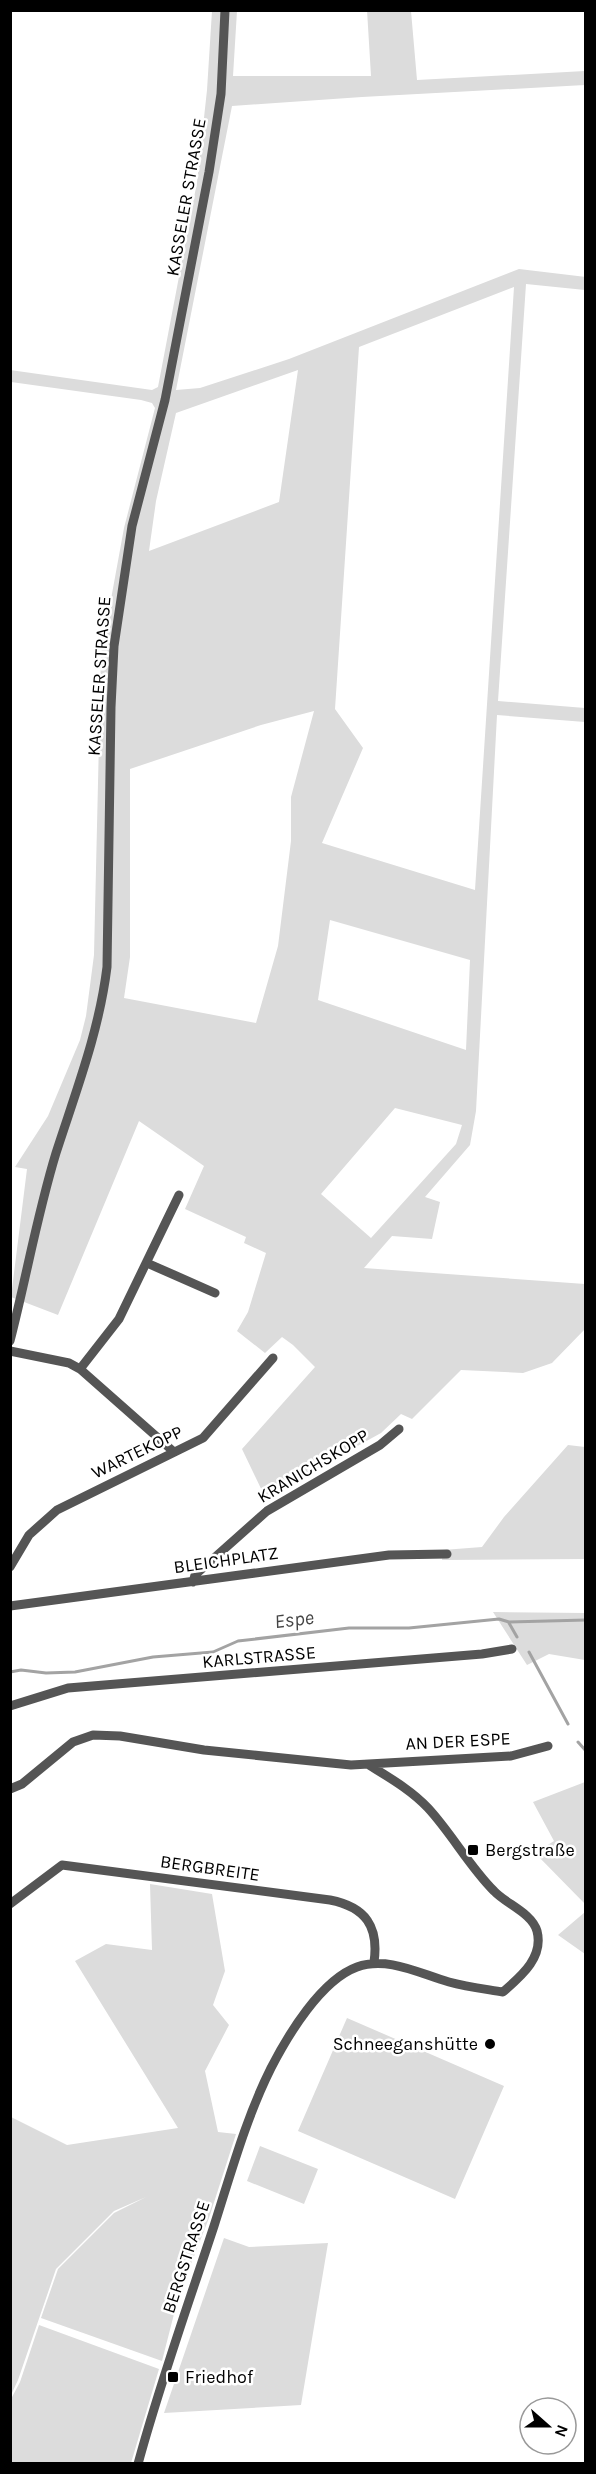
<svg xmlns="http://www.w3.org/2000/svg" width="596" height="2474" font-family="Karla,sans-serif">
  <rect width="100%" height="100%" fill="#fff"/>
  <path fill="#dcdcdc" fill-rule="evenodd" d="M367,10L411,11L417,80L585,71V85L362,97L232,106L176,390L200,388L289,359L519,269L586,277L585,290L526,284L498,701L585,708V722L497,715L476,1111L470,1145L425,1197L440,1202L432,1239L392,1236L364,1268L585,1284V1329L552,1363L523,1373L461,1370L412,1419L401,1414L381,1433L265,1497L242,1449L315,1367L293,1345L282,1337L265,1353L237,1331L248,1312L266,1253L244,1243L246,1237L185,1209L204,1166L139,1121L58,1315L11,1297L27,1169L15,1167L48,1116L80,1040L86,1016L94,955L101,654L124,528L155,408L152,403L141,400L11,382L10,370L152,390L158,387L197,182L207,90L212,11H237L233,76H371ZM514,287L475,890L322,843L363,748L335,709L359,347ZM298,370L279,502L149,551L156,501L176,413ZM314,711L291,797V841L278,946L256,1023L124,998L130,957V769L261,725ZM330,920L470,960L466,1050L318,1000ZM395,1108L462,1125L456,1144L371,1238L321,1194Z
    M568,1445L585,1447V1559L442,1560L443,1550L482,1547L504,1517Z
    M493,1612L585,1613V1660L549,1654L527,1665Z
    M585,1782V1904L535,1853L554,1841L533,1802Z
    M150,1884L212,1894L225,1971L213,2005L229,2025L205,2071L218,2132L236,2134L209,2218L189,2269L185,2271L162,2361L41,2318L58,2269L114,2213L146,2197L114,2211L56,2269L18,2380L11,2395V2117L67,2145L178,2128L75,1961L106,1944L152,1950Z
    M585,1912V1954L558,1935Z
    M347,2018L504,2086L455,2199L298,2131Z
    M260,2146L318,2169L304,2204L247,2181Z
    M224,2238L249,2247L328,2243L301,2405L164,2413Z
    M39,2325L159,2369L131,2463H11V2399L20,2382Z"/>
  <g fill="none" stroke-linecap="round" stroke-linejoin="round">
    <path stroke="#a3a3a3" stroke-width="3" d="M509,1623L517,1637
      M529,1652L568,1724
      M10,1672L21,1670L46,1673L75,1672L153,1657L213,1652L238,1641L349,1628H409L499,1619L509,1622L586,1620
      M578,1742L586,1751"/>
    <path stroke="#555" stroke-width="9" d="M147,1263L215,1293
      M10,1341C26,1279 37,1215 56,1153C76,1091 99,1032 107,967L111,707L114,646L132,526L165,400L209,172L221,94L225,10
      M10,1351L69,1363L80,1369L174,1452
      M80,1369L119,1319L179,1195
      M10,1567L29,1535L57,1510L203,1438L273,1358
      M193,1582L195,1575L267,1511L380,1445L399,1429
      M10,1606L389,1555L447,1554
      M10,1706L68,1688L482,1654L512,1649
      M10,1789L22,1784L73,1742L93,1735L120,1736L204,1750L351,1765L511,1756L548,1746
      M10,1904L62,1865L330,1900C366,1907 379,1927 374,1962
      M138,2464C160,2383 188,2305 214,2226C231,2173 246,2118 271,2068C288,2035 321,1980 357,1967C388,1956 420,1974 449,1982C467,1987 485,1989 503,1992C520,1977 544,1958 537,1931C532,1913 506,1904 494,1891C469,1866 452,1834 428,1808C411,1790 390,1778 369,1765"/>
  </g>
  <g fill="#000" stroke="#fff" stroke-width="2">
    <rect x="467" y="1844" width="12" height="12" rx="3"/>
    <circle cx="490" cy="2044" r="6"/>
    <rect x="167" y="2371" width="12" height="12" rx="3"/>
  </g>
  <g text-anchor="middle" stroke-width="5" stroke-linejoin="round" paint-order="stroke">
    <g font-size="18" fill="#000" stroke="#fff">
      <text transform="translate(186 197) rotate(-80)" y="6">KASSELER STRASSE</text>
      <text transform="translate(99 676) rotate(-86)" y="6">KASSELER STRASSE</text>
      <text transform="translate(137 1452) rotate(-26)" y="6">WARTEKOPP</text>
      <text transform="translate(313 1466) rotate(-31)" y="6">KRANICHSKOPP</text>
      <text transform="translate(226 1560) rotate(-8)" y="6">BLEICHPLATZ</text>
      <text transform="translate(259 1657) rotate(-5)" y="6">KARLSTRASSE</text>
      <text transform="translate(458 1741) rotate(-3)" y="6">AN DER ESPE</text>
      <text transform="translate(210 1868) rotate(8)" y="6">BERGBREITE</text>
      <text transform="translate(186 2257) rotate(-72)" y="6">BERGSTRASSE</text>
    </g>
    <g font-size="18" fill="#000" stroke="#fff" text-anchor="start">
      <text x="485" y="1856">Bergstraße</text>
      <text x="478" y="2050" text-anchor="end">Schneeganshütte</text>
      <text x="185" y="2383">Friedhof</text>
    </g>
    <g font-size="20" font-style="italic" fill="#444" stroke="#fff">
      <text transform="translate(294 1619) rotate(-7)" y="7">Espe</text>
    </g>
  </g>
  <rect width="596" height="2474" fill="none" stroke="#000000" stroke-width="24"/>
  <g transform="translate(548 2426) rotate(111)"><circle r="28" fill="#ffffff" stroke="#999999" stroke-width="1.5"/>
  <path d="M0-4.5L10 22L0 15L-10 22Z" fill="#000000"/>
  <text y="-9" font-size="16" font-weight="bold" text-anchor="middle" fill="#000000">N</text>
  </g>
</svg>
